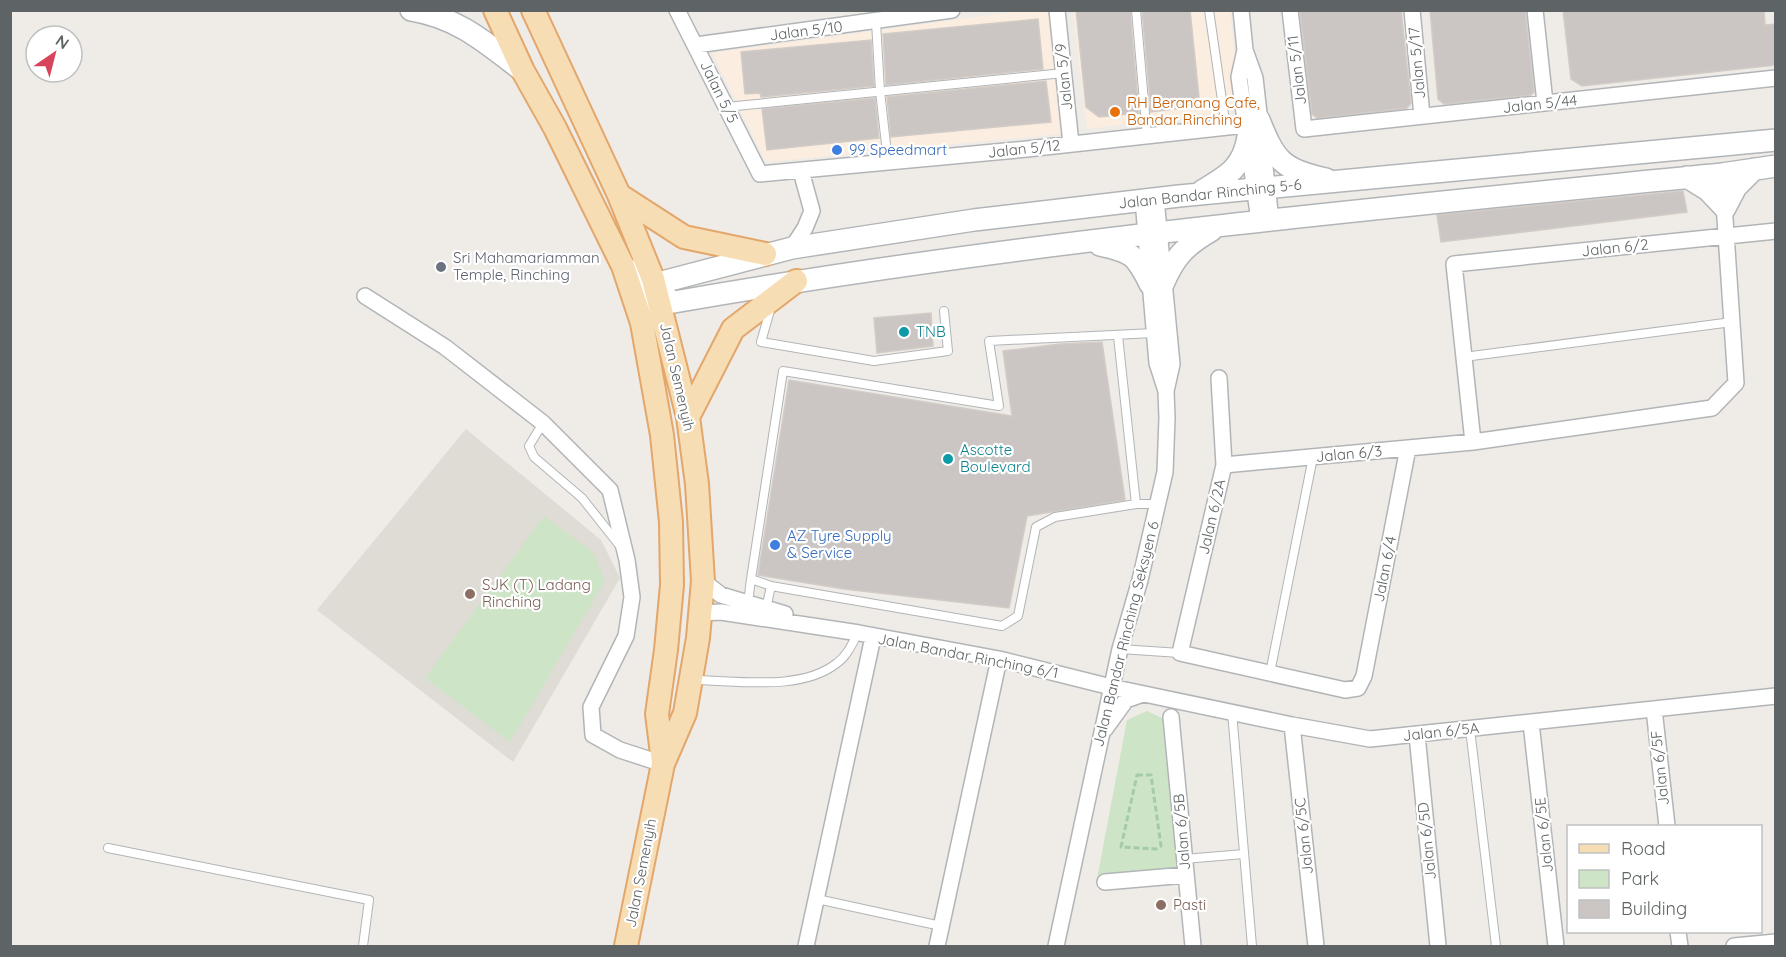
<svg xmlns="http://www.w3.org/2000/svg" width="1786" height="957" font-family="Quicksand,sans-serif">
  <rect width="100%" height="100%" fill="#efebe7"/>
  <path fill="#fbeee0" d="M1018,11H1049L1061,134L766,162L712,53Z
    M1073,11H1230L1241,110L1087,129Z"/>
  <path fill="#dfdbd5" d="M466,429L601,540L620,578L513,762L317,610Z"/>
  <path fill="#cde4c6" d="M544,516L593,552L605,581L510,742L425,678Z
    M1147,711L1164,719L1180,872L1097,879L1127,720Z"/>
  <path fill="#cbc6c3" stroke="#d3ccc6" stroke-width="1.5" d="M1076,10H1130L1139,113L1099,117L1086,107Z
    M1142,10H1190L1199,97L1190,107L1151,112Z
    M1300,10H1401L1411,103L1407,108L1317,118L1312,114Z
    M1430,10H1525L1534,92L1531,95L1444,104L1438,99Z
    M1563,10H1764L1765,25L1776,24V65L1582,86L1571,79Z
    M1038,19L1043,69L886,85L883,34Z
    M871,40L874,86L761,97L760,93L745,94L741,52Z
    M1046,81L1051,122L891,137L887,97Z
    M875,98L879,138L767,150L762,109Z
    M1683,191L1687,212L1441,242L1437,215Z
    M931,313L933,346L877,353L874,318Z
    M1102,342L1125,500L1027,516L1009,608L844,589L758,575L789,380L1012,416L1003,351L1060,344Z"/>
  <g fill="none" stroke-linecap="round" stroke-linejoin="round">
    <defs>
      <path id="lane" d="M1136,10L1147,136
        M1209,10L1226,128
        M876,22L880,91L888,162
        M726,107L1064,73
        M771,307L761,342L874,361L948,351L944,311
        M1154,333L989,341L999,406L783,371L751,579L771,586L1002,626L1018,616L1036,527L1055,517L1136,504H1157
        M1118,336L1136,504
        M1464,357L1732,322
        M543,423L529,446L534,457L582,498L620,546
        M748,603L751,579
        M766,609L771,586
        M1120,649L1180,653
        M1270,673L1313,457
        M692,680C736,680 801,692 837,663C847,656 852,644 858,633
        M1232,712L1252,946
        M1470,729L1496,946
        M108,848L369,900L363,946
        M1184,859L1244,854
        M817,899L941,926"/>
      <path id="street" d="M677,10L760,174L1027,149L1246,125
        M1057,10L1071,144
        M1241,10L1245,50L1255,78L1271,220
        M1290,10L1304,129L1776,78
        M1412,10L1422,116
        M1535,10L1545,103
        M696,45L952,10
        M1245,50L1239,77L1259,221
        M1156,199L1172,364L1166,391
        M792,248L805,228L812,211L801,171
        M365,296L445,347L543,423L610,490L627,560L632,597L626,636L591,707L593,735L620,750L663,764
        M1219,378L1224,465L1180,653L1345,690L1358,688L1364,676L1408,448
        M1473,442L1454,264L1776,231
        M1224,465L1473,442L1712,408L1736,383L1722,174
        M703,581L721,595L785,614
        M702,613L721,612L859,633L999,659L1111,687L1292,725L1370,739L1776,696
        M1654,709L1667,826
        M1171,717L1193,946
        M1531,723L1556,946
        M1292,725L1316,946
        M1105,729L1126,700L1143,694
        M1417,735L1438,946
        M1105,882L1186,875
        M1678,932L1680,946
        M806,946L873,637
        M937,946L999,659
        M1056,946L1120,649L1140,580L1165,472L1167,418L1166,391L1157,363L1143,200
        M1734,946L1776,942"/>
      <path id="secondary" d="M411,10C459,18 486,43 523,71
        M1259,120C1275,160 1282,170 1326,179
        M1687,177L1708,190L1725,208L1736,187L1754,169
        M1202,191C1227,176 1243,168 1248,137
        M1100,245C1132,252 1136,255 1150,284
        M623,266L657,293L674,302C1021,241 1372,209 1722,174L1776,166
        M1163,284C1175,256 1186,245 1212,230
        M651,304L666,281L792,248L974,220L1179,196L1776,140"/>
      <path id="primary" d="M495,10L523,71L555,128L623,266L642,323L662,435L671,522L672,585L666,650L657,714L663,762
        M533,10L619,195L653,279L688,417L697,484L703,581L698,638L685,713L663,764L626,946
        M619,195L684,237L765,254
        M688,417L733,329L796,281"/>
    </defs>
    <use href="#lane" stroke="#b2b5b7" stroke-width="10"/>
    <use href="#street" stroke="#b2b5b7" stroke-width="18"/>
    <use href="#secondary" stroke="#b1b5b8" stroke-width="24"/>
    <use href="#primary" stroke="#e3a66b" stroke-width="26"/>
    <path stroke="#a5cba6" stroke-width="3" stroke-dasharray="6 3" stroke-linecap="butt" d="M1137,775H1151L1161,846L1156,849L1121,847Z"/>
    <use href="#lane" stroke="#fff" stroke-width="8"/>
    <use href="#street" stroke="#fff" stroke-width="15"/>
    <use href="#secondary" stroke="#fff" stroke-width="21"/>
    <use href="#primary" stroke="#f7ddb4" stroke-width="22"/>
  </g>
  <circle fill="#e8710a" stroke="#fff" stroke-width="2" cx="1115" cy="112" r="6"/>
  <g fill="#3f7fe0" stroke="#fff" stroke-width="2">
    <circle cx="837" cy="150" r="6"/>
    <circle cx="775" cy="545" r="6"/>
  </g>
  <circle fill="#6b7280" stroke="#fff" stroke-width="2" cx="441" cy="267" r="6"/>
  <g fill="#0f9aa8" stroke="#fff" stroke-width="2">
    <circle cx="904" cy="332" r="6"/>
    <circle cx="948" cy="459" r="6"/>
  </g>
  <g fill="#8d6e63" stroke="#fff" stroke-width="2">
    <circle cx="470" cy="594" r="6"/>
    <circle cx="1161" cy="905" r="6"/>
  </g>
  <g text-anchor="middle" stroke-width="4.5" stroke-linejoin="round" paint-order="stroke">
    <g font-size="15" fill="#5e6365" stroke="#fff">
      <text transform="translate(806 31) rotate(-7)" y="5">Jalan 5/10</text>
      <text transform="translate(1417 63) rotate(-95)" y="5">Jalan 5/17</text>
      <text transform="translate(1297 70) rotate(-97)" y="5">Jalan 5/11</text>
      <text transform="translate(1064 77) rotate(-96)" y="5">Jalan 5/9</text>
      <text transform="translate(719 92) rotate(64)" y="5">Jalan 5/5</text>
      <text transform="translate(1540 104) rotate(-6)" y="5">Jalan 5/44</text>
      <text transform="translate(1024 149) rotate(-6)" y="5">Jalan 5/12</text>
      <text transform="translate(1210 194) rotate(-6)" y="5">Jalan Bandar Rinching 5-6</text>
      <text transform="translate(1615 248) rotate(-6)" y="5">Jalan 6/2</text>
      <text transform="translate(677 377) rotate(77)" y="5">Jalan Semenyih</text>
      <text transform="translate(1349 454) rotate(-5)" y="5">Jalan 6/3</text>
      <text transform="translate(1212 517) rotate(-77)" y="5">Jalan 6/2A</text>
      <text transform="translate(1385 569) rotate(-79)" y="5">Jalan 6/4</text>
      <text transform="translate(1126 634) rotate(-76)" y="5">Jalan Bandar Rinching Seksyen 6</text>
      <text transform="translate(968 656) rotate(11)" y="5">Jalan Bandar Rinching 6/1</text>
      <text transform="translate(1441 732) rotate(-6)" y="5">Jalan 6/5A</text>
      <text transform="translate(1660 768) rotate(-96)" y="5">Jalan 6/5F</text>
      <text transform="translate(1182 832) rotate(-95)" y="5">Jalan 6/5B</text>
      <text transform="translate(1544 835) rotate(-96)" y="5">Jalan 6/5E</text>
      <text transform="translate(1304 836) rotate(-96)" y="5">Jalan 6/5C</text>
      <text transform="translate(1427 841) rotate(-96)" y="5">Jalan 6/5D</text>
      <text transform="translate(641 873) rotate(-79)" y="5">Jalan Semenyih</text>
    </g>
    <g font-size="15" fill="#c56008" stroke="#fff" text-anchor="start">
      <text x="1127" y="108">RH Beranang Cafe,<tspan x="1127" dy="17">Bandar Rinching</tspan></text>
    </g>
    <g font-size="15" fill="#366cbe" stroke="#fff" text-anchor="start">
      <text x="849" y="155">99 Speedmart</text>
      <text x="787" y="541">AZ Tyre Supply<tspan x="787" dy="17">&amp; Service</tspan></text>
    </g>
    <g font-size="15" fill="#5b616d" stroke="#fff" text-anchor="start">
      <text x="453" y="263">Sri Mahamariamman<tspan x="453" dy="17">Temple, Rinching</tspan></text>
    </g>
    <g font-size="15" fill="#0d838f" stroke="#fff" text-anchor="start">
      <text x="916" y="337">TNB</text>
      <text x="960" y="455">Ascotte<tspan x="960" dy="17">Boulevard</tspan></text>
    </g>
    <g font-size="15" fill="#785e54" stroke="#fff" text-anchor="start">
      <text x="482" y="590">SJK (T) Ladang<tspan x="482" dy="17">Rinching</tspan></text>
      <text x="1173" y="910">Pasti</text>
    </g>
  </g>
  <rect width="1786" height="957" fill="none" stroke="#5e6365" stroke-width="24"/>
  <rect x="1567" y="825" width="195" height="108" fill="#ffffff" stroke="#bfc1c1" stroke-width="1.5"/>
  <rect x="1579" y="844" width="30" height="9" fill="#f7ddb4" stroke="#bfc1c1" stroke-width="1.5"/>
  <text x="1621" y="855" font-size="18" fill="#5e6365">Road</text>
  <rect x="1579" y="870" width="30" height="18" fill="#cde4c6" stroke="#bfc1c1" stroke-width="1.5"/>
  <text x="1621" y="885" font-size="18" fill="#5e6365">Park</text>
  <rect x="1579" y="900" width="30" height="18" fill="#cbc6c3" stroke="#bfc1c1" stroke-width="1.5"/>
  <text x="1621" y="915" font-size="18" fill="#5e6365">Building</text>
  <g transform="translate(54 54) rotate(35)"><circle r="28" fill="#ffffff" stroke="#bfc1c1" stroke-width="1.5"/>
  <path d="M0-4.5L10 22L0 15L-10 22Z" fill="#d8445b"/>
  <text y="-9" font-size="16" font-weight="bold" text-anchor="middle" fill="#5e6365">N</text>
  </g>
</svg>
